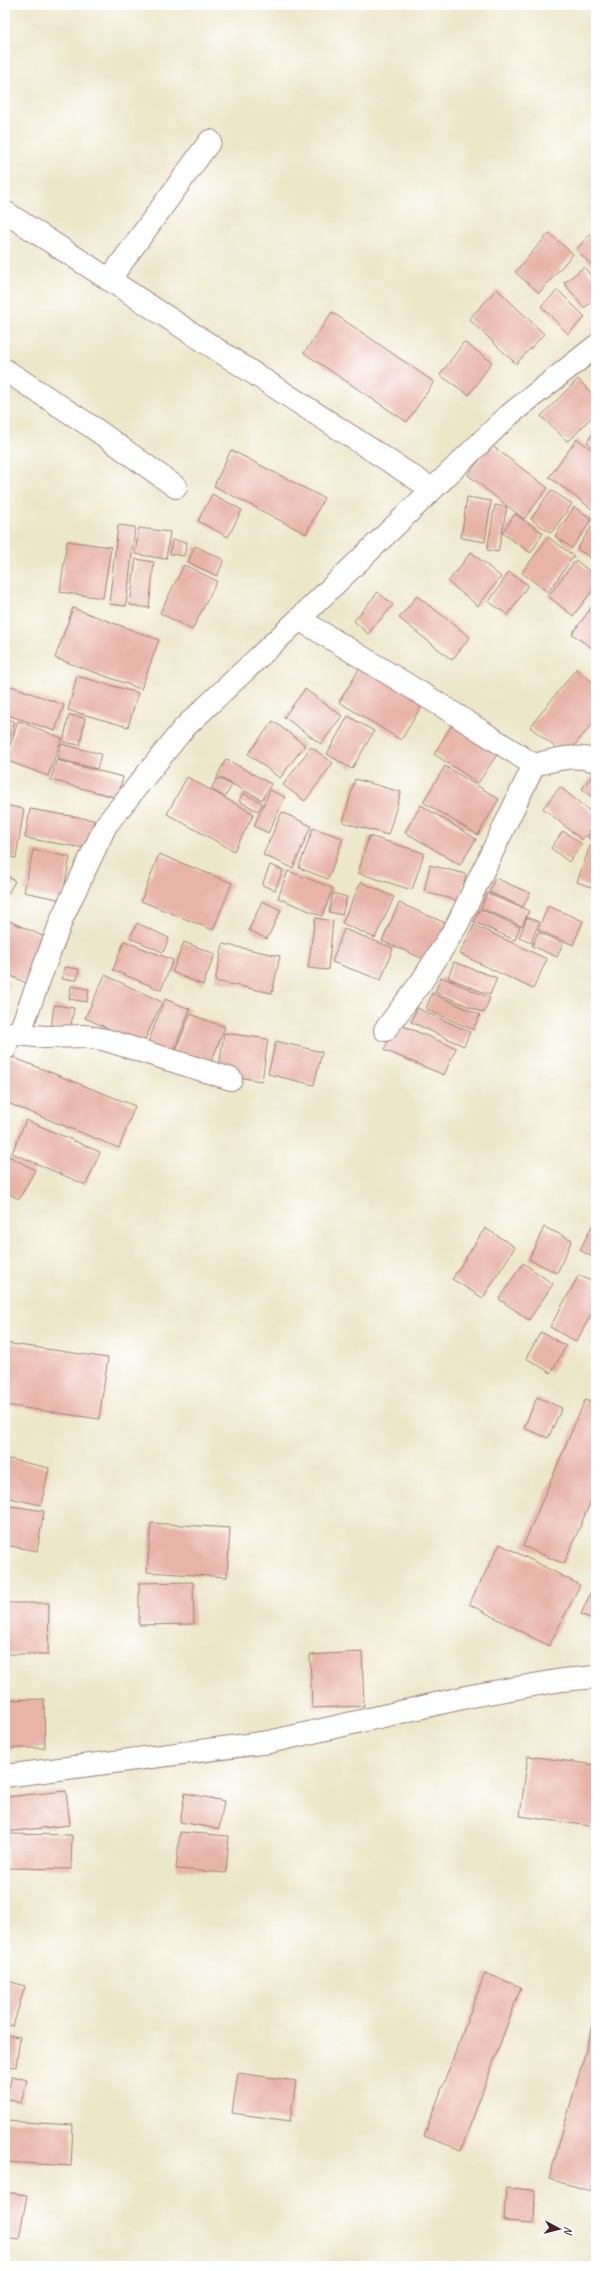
<svg xmlns="http://www.w3.org/2000/svg" width="601" height="2271" font-family="Caveat,sans-serif">
  <rect width="100%" height="100%" fill="#fff"/>
  <filter id="ink" filterUnits="userSpaceOnUse"><feTurbulence type="fractalNoise" baseFrequency=".025" numOctaves="2"/><feDisplacementMap in="SourceGraphic" scale="8" xChannelSelector="R" yChannelSelector="G"/><feConvolveMatrix kernelMatrix="1 2 1 2 8 2 1 2 1" color-interpolation-filters="sRGB"/></filter>
  <filter id="wash" filterUnits="userSpaceOnUse"><feTurbulence type="fractalNoise" baseFrequency=".012" numOctaves="4" result="noise"/><feDisplacementMap in="SourceGraphic" scale="16" xChannelSelector="R" yChannelSelector="G"/><feGaussianBlur stdDeviation="0.9" result="paint"/><feColorMatrix in="noise" values="0 0 0 0 0 0 0 0 0 0 0 0 0 0 0 0 0 1.4 0 .05"/><feComposite in="paint" operator="in"/></filter>
  <g filter="url(#wash)">
    <rect width="100%" height="100%" fill="#ede7ca"/>
    <g id="blocks">
      <path fill="#e8b4a8" d="M549,233L573,254L539,293L515,272Z
        M590,234L596,240V269L576,250Z
        M584,267L596,282V298L584,308L564,283Z
        M497,289L544,334L516,364L469,319Z
        M558,290L585,317L568,334L541,306Z
        M332,312L434,382L407,422L304,353Z
        M464,342L492,362L469,395L440,375Z
        M578,379L596,398V412L572,438L567,441L541,416Z
        M596,429V449L587,442Z
        M577,439L596,452V512L549,477Z
        M491,445L548,488L524,519L468,475Z
        M231,450L324,498L306,534L214,486Z
        M551,490L572,504L551,533L531,519Z
        M212,494L242,510L228,537L198,521Z
        M467,497L491,501L485,542L461,538Z
        M495,505L507,507L498,552L487,550Z
        M574,507L592,519L572,548L555,536Z
        M515,514L543,533L531,553L502,533Z
        M594,523L596,524V561L577,549Z
        M118,525L135,527L126,606L109,604Z
        M139,528L170,532L166,559L135,554Z
        M548,537L574,556L548,592L522,573Z
        M172,540L187,542L184,556L170,554Z
        M67,541L111,547L103,598L60,592Z
        M195,546L224,560L217,576L188,562Z
        M471,552L501,577L478,606L448,582Z
        M136,559L154,562L149,608L130,605Z
        M576,560L596,577V586L573,616L548,596Z
        M184,565L217,581L192,630L160,613Z
        M509,572L528,585L508,615L489,602Z
        M378,592L393,605L368,634L354,621Z
        M417,596L470,637L452,660L399,618Z
        M596,601V651L572,634Z
        M73,608L159,640L141,689L55,658Z
        M363,663L424,702L401,740L339,702Z
        M576,669L596,685V719L566,756L530,727Z
        M77,676L138,693L128,727L68,710Z
        M11,686L64,705L55,731L5,714V703Z
        M305,689L342,716L321,744L284,717Z
        M69,715L85,718L80,745L63,742Z
        M348,716L374,731L352,769L327,754Z
        M5,718L15,722L5,749Z
        M18,721L62,738L48,776L5,760Z
        M273,721L305,745L280,778L248,754Z
        M453,723L498,753L478,783L434,754Z
        M61,744L101,754L97,769L58,759Z
        M311,747L333,763L305,801L283,785Z
        M226,759L271,784L262,800L217,776Z
        M56,760L123,777L118,798L51,780Z
        M445,766L499,799L478,835L423,802Z
        M596,770V800L582,789Z
        M187,777L254,814L234,851L167,814Z
        M217,778L232,785L225,797L211,789Z
        M355,779L401,792L388,835L343,822Z
        M560,787L596,816V822L582,840L543,808Z
        M270,790L285,797L268,833L254,826Z
        M243,793L262,803L258,811L239,801Z
        M5,805L24,809L16,858L5,856Z
        M421,805L476,839L460,865L405,832Z
        M30,809L94,820L90,849L25,838Z
        M282,812L311,826L293,868L263,855Z
        M596,825V844L587,837Z
        M313,828L343,838L328,879L299,868Z
        M563,831L582,844L569,862L551,848Z
        M369,836L424,853L412,890L358,873Z
        M590,846L596,848V889L577,882Z
        M33,850L70,857L62,900L24,892Z
        M159,854L232,883L213,930L141,901Z
        M270,865L283,870L275,890L262,885Z
        M430,865L466,874L460,901L424,892Z
        M288,871L333,888L322,916L278,898Z
        M5,875L15,881L5,899Z
        M495,878L530,893L523,907L489,892Z
        M361,882L394,897L375,938L342,923Z
        M333,893L347,897L342,915L329,912Z
        M487,893L529,911L522,926L481,908Z
        M262,901L281,910L267,939L249,930Z
        M399,903L448,924L431,962L382,941Z
        M548,906L583,921L573,945L538,930Z
        M480,909L520,927L515,940L474,922Z
        M527,917L539,922L531,943L519,938Z
        M315,918L333,921L328,970L308,968Z
        M5,919L47,938L26,983L5,973Z
        M137,923L169,938L163,952L130,938Z
        M474,925L547,959L533,989L460,954Z
        M344,929L393,948L381,980L332,962Z
        M538,932L563,943L557,957L532,946Z
        M124,941L173,960L161,990L113,970Z
        M184,942L215,954L203,985L172,972Z
        M223,944L280,956L272,993L215,981Z
        M454,962L497,978L490,995L448,978Z
        M64,967L79,969L77,980L62,979Z
        M105,975L162,1002L143,1044L85,1018Z
        M441,977L490,998L484,1013L435,992Z
        M5,982L9,984L5,993Z
        M71,986L89,989L87,1002L69,999Z
        M432,993L480,1015L473,1030L426,1009Z
        M165,999L190,1009L172,1055L147,1045Z
        M54,1005L74,1008L70,1031L51,1029Z
        M417,1008L470,1032L464,1046L411,1022Z
        M190,1014L225,1027L208,1070L173,1057Z
        M396,1023L456,1048L444,1075L384,1050Z
        M224,1033L268,1039L262,1081L218,1074Z
        M276,1041L322,1052L314,1085L268,1074Z
        M7,1055L135,1106L119,1148L5,1102Z
        M26,1120L100,1152L86,1185L12,1153Z
        M5,1154L35,1170L19,1199L5,1192Z
        M592,1226L596,1228V1259L580,1250Z
        M544,1227L572,1240L557,1273L529,1259Z
        M485,1228L515,1247L483,1298L452,1279Z
        M523,1263L553,1284L529,1320L499,1299Z
        M579,1275L596,1284V1306L576,1342L550,1327Z
        M541,1332L566,1346L551,1373L526,1358Z
        M5,1343L108,1358L99,1419L5,1405Z
        M596,1389V1400L592,1398Z
        M537,1397L562,1408L548,1438L524,1428Z
        M585,1400L596,1404V1489L564,1564L523,1546Z
        M5,1458L49,1468L41,1505L5,1497Z
        M5,1505L44,1511L37,1551L5,1545Z
        M151,1523L230,1528L227,1577L147,1572Z
        M500,1544L580,1585L549,1646L469,1604Z
        M596,1581V1621L581,1614Z
        M193,1582L194,1624L139,1625V1583Z
        M5,1603H49L48,1654H5Z
        M362,1652L364,1706L312,1708L310,1655Z
        M44,1699L45,1748H5V1700Z
        M528,1756L596,1765V1827L520,1816Z
        M66,1791L70,1825L5,1832V1797Z
        M185,1793L224,1801L219,1829L180,1822Z
        M180,1832L229,1836L226,1873L176,1869Z
        M8,1834L72,1835L71,1869L7,1868Z
        M485,1973L521,1987L461,2150L424,2136Z
        M5,1980L25,1986L13,2026L5,2024Z
        M596,2015V2173L591,2191L549,2179Z
        M5,2035L20,2037L16,2067L5,2066Z
        M238,2073L296,2081L290,2121L232,2113Z
        M12,2076L27,2080L21,2103L6,2099Z
        M5,2121L73,2125L71,2166L5,2162Z
        M506,2188L535,2190L534,2223L504,2221Z
        M5,2192L27,2195L19,2239L5,2237Z"/>
    </g>
  </g>
  <g filter="url(#ink)">
    <use href="#blocks" fill-opacity="0" stroke="#9c837a" stroke-width="1"/>
    <g fill="none" stroke-linecap="round" stroke-linejoin="round">
      <defs>
        <path id="minor" d="M5,212L432,489
          M109,280L210,141
          M5,370L95,429L176,487
          M299,619L447,709L534,765C554,760 575,753 596,761
          M385,1030L422,981L457,925L534,765
          M19,1034L44,1037L84,1036L106,1040L231,1079
          M5,1049L10,1033L19,1034L63,916L106,825L184,728L299,619L509,415L596,346
          M5,1776L269,1742L471,1696L562,1680L596,1677"/>
      </defs>
      <use href="#minor" stroke="#9c837a" stroke-width="24"/>
      <use href="#minor" stroke="#fff" stroke-width="22"/>
    </g>
  </g>
  <rect width="601" height="2271" fill="none" stroke="#fff" stroke-width="20"/>
  <g transform="translate(559 2229) rotate(97)" stroke="#ffffff" stroke-width="3" paint-order="stroke">
  <path d="M0-3L7 15L0 10L-7 15Z" fill="#4a1f2b"/>
  <text y="-6" font-size="11" font-weight="bold" text-anchor="middle" fill="#4a1f2b">N</text>
  </g>
</svg>
